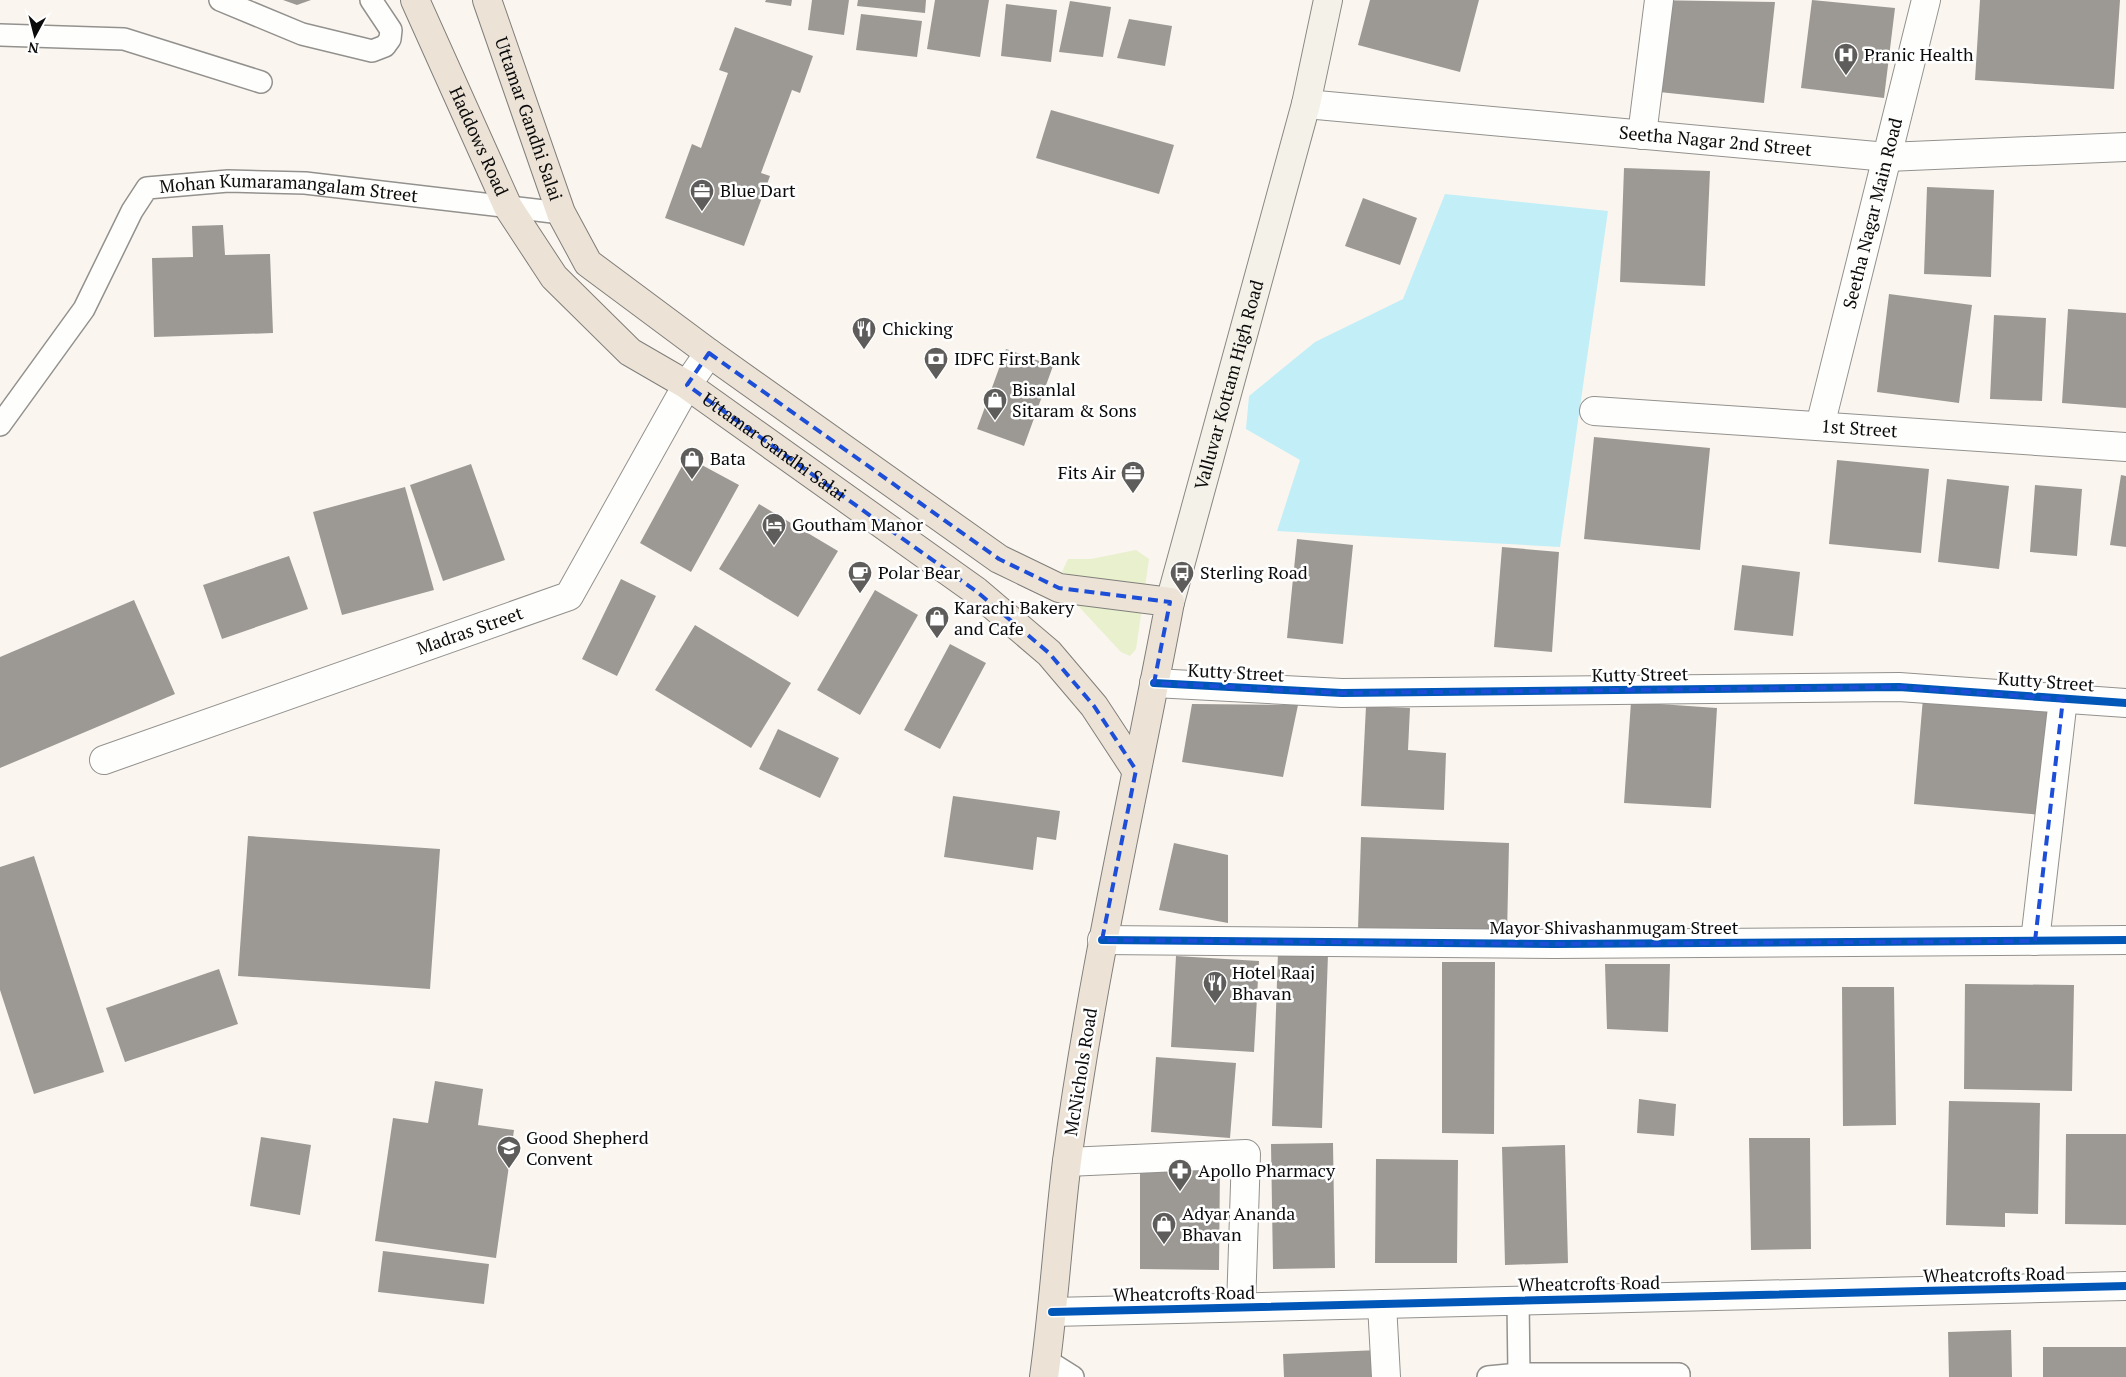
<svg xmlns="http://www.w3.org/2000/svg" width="2126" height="1377" font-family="'PT Serif',serif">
  <rect width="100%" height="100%" fill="#faf6ef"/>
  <path fill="#e8f0cd" d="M1136,550L1149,559L1136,649L1130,656L1121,652L1057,583L1068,559H1091Z"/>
  <path fill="#c2eef7" d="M1445,194L1608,211L1560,547L1277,531L1300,460L1246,429L1249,396L1315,342L1403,299Z"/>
  <path fill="#9c9995" d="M283,0H311L297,5Z
    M766,0H792L791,6L765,2Z
    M812,0H849L844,35L808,30Z
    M858,0H926L925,13L857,6Z
    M935,0H989L980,57L927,49Z
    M1370,0H1479L1460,72L1358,45Z
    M1649,0L1775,2L1764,103L1640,90Z
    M1812,0L1895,8L1884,98L1801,88Z
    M1980,0H2120L2114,89L1975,80Z
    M1070,1L1111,7L1103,57L1059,52Z
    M1006,4L1057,10L1051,62L1001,56Z
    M861,14L922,21L917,57L856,50Z
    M1129,19L1172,26L1165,66L1117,58Z
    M735,27L813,56L800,93L792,90L761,173L770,176L744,246L665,218L692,144L701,148L728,73L719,70Z
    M1051,110L1174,145L1159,194L1036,158Z
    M1624,168L1710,171L1705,286L1620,282Z
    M1927,187L1994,190L1991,277L1924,274Z
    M1363,198L1417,218L1400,265L1345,246Z
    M223,225L225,255L270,254L273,333L154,337L152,258L193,257L192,226Z
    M1889,294L1972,305L1959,403L1877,392Z
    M2068,309L2126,313V408L2062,403Z
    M1994,315L2046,318L2042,401L1990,399Z
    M1006,349L1053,366L1024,446L977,429Z
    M1594,437L1710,448L1700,550L1584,539Z
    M687,457L739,485L691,572L640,543Z
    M1837,460L1929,469L1921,553L1829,544Z
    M471,464L505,560L443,581L410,485Z
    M2121,475L2126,476V547L2110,545Z
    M1947,479L2009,486L1999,569L1938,562Z
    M2035,485L2082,489L2077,556L2030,552Z
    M405,487L434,590L342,615L313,512Z
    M759,504L838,551L798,617L719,569Z
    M1297,539L1353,545L1343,644L1287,638Z
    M1502,547L1559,552L1552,652L1494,647Z
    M289,556L308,609L222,639L203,585Z
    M1742,565L1800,572L1793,636L1734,630Z
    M621,579L656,596L617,676L582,659Z
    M875,590L918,615L860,715L817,690Z
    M134,600L175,694L0,768V657Z
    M695,625L791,683L751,748L655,690Z
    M950,644L986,663L940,749L904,730Z
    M1923,698L2051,709L2042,815L1914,804Z
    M1631,702L1717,708L1711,808L1624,803Z
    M1192,704L1298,705L1283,777L1182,762Z
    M1366,706L1410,708L1408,750L1446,753L1444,810L1361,806Z
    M778,729L839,758L820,798L759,769Z
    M953,796L1060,811L1056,840L1037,837L1033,870L944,857Z
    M248,836L440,849L430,989L238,976Z
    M1361,837L1509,843L1507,935L1358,929Z
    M1174,843L1228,855V923L1159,910Z
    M34,856L104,1072L34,1094L0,990V867Z
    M1278,952L1328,954L1322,1128L1272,1126Z
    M1176,956L1259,961L1254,1052L1171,1047Z
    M1442,962H1495L1494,1134L1442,1133Z
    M1605,964H1670L1668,1032L1607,1029Z
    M219,969L238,1024L125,1062L106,1008Z
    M1965,984L2074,985L2072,1091L1964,1089Z
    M1842,987H1894L1896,1125L1843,1126Z
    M1156,1057L1236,1063L1230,1138L1151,1132Z
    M435,1081L483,1089L478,1125L514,1130L496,1258L375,1241L393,1118L428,1123Z
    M1639,1099L1676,1104L1674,1136L1637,1133Z
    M1949,1101L2040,1103L2038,1214L2005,1213V1227L1946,1225Z
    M2066,1134H2126V1225L2065,1224Z
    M261,1137L311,1145L300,1215L250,1206Z
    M1749,1138H1810L1811,1249L1751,1250Z
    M1333,1143L1335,1268L1273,1269L1271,1144Z
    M1565,1145L1568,1263L1505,1265L1502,1147Z
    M1376,1159L1458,1160L1457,1263H1375Z
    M1140,1164L1220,1165L1219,1270L1140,1269Z
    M383,1251L489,1264L484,1304L378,1292Z
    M2011,1330L2012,1377H1949L1948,1332Z
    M2043,1347H2126V1377H2043Z
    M1379,1350L1380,1377H1284L1283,1354Z"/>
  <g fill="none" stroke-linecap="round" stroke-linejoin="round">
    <defs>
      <g id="lane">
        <path d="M220,0L302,34L372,51L385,46L390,39L391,30L371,0"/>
        <path d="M0,35L124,39L261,82"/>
        <path id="s1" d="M0,425L84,309L132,211L147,188L228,181L305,183L561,213"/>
        <path d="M1518,1301L1519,1374"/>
        <path d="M1046,1360L1073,1377"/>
        <path d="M1488,1377L1519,1374H1679V1377"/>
      </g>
      <g id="street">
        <path id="s2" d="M1306,104L1887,157L2126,147"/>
        <path d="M1642,135L1659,0"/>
        <path id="s3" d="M1594,411L2126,447"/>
        <path id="s4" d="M1820,426L1926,0"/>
        <path d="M1154,683L1342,693L1899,687L2126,703"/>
        <path id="s5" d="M104,760L569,596L687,385L709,353"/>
        <path d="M1102,940L1554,944L2126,940"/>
        <path d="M2035,941L2063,699"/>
        <path d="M1067,1162L1246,1154L1241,1307"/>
        <path d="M1382,1304L1386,1377"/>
        <path d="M1052,1312L2126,1286"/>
      </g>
      <g id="secondary">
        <path id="s6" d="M1170,602L1306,104L1328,0"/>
      </g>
      <g id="primary">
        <path id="s7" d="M415,0L508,207L554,277L630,352L687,385L976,591L1049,653L1094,706L1136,770"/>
        <path id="s8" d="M487,0L561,213L588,263L709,353L999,559L1059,588L1170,602C1135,789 1092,973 1067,1161C1058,1233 1054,1305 1044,1377"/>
      </g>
    </defs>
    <use href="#lane" stroke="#93918e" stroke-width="24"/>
    <use href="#street" stroke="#93918e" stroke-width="30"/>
    <use href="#secondary" stroke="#898784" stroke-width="30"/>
    <use href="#primary" stroke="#807e7b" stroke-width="30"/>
    <use href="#lane" stroke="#fefefd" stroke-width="21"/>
    <use href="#street" stroke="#fefefd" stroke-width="28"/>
    <use href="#secondary" stroke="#f4f1e8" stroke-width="28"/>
    <use href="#primary" stroke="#ece3d6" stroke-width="28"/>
    <defs>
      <path id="cycleway" d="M1154,683L1342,693L1899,687L2126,703
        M1102,940L1554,944L2126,940
        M1052,1312L2126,1286"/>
    </defs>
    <use href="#cycleway" stroke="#fff" stroke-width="11"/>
    <use href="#cycleway" stroke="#0057b8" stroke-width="8"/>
  </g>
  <path fill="none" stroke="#1d4ed8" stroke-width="4" stroke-dasharray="10 6" stroke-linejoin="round" d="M709,353L999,559L1059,588L1170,602L1154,683L1342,693L1899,687L2063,699L2035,941L1554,944L1102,940L1136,770L1094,706L1049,653L976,591L687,385Z"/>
  <defs>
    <symbol id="hospital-pin" viewBox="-11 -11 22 30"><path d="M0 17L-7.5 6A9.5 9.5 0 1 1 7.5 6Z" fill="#5f5d5b" stroke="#fff"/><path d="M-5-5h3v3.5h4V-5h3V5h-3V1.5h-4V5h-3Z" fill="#fff"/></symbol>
    <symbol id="office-pin" viewBox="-11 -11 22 30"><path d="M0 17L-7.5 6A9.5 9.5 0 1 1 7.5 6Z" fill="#5f5d5b" stroke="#fff"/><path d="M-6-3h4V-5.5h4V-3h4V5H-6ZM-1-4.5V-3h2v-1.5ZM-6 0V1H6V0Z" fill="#fff"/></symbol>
    <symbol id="restaurant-pin" viewBox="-11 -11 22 30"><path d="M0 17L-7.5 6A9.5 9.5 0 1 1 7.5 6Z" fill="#5f5d5b" stroke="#fff"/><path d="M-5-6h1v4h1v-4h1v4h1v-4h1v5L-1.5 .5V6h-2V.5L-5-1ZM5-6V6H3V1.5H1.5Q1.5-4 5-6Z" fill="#fff"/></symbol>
    <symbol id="bank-pin" viewBox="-11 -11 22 30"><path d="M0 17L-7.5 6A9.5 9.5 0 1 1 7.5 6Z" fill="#5f5d5b" stroke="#fff"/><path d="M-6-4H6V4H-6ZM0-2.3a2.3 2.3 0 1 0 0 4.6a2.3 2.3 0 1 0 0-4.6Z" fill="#fff"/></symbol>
    <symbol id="shop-pin" viewBox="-11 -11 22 30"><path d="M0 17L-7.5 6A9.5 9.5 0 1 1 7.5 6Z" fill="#5f5d5b" stroke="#fff"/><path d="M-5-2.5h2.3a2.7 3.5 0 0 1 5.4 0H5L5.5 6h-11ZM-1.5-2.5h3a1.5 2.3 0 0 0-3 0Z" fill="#fff"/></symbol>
    <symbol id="hotel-pin" viewBox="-11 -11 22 30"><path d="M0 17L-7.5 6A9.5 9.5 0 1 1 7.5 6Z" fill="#5f5d5b" stroke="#fff"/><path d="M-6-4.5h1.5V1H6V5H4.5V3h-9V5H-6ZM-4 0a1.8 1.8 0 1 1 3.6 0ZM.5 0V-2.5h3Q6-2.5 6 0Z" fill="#fff"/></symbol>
    <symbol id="cafe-pin" viewBox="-11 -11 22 30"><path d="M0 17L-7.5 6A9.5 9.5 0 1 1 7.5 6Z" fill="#5f5d5b" stroke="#fff"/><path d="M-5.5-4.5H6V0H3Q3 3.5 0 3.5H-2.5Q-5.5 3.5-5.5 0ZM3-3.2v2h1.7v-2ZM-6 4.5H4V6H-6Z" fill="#fff"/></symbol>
    <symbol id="bus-pin" viewBox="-11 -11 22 30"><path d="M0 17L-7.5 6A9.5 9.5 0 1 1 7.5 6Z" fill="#5f5d5b" stroke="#fff"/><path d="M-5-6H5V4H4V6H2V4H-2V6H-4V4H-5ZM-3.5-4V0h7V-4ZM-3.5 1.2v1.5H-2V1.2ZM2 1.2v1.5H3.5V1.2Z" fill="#fff"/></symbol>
    <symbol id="school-pin" viewBox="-11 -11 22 30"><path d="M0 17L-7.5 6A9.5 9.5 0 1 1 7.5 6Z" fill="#5f5d5b" stroke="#fff"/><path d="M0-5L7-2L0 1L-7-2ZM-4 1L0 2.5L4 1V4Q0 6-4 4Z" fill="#fff"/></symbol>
    <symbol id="pharmacy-pin" viewBox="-11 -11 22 30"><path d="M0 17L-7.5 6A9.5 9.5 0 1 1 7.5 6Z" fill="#5f5d5b" stroke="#fff"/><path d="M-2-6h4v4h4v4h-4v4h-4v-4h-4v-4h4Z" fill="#fff"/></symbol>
  </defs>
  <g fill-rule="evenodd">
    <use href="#hospital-pin" x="1832" y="41" width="28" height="38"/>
    <use href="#office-pin" x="688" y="177" width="28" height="38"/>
    <use href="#restaurant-pin" x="850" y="315" width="28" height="38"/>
    <use href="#bank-pin" x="922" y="345" width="28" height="38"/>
    <use href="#shop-pin" x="981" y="386" width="28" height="38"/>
    <use href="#shop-pin" x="678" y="445" width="28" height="38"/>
    <use href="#office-pin" x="1119" y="459" width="28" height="38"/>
    <use href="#hotel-pin" x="760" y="511" width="28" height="38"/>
    <use href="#cafe-pin" x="846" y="559" width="28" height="38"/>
    <use href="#bus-pin" x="1168" y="559" width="28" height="38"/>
    <use href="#shop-pin" x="923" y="604" width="28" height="38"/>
    <use href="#restaurant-pin" x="1201" y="969" width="28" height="38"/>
    <use href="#school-pin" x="495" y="1134" width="28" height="38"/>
    <use href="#pharmacy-pin" x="1166" y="1157" width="28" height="38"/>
    <use href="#shop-pin" x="1150" y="1210" width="28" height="38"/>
  </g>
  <g text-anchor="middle" stroke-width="5" stroke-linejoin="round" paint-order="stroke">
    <g font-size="18" fill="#0b0b0b" stroke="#fff" text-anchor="start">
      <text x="1864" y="61">Pranic Health</text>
      <text x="720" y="197">Blue Dart</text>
      <text x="882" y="335">Chicking</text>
      <text x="954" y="365">IDFC First Bank</text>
      <text x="1012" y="396">Bisanlal<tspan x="1012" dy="21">Sitaram &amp; Sons</tspan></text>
      <text x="710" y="465">Bata</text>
      <text x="1116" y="479" text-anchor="end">Fits Air</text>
      <text x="792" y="531">Goutham Manor</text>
      <text x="878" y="579">Polar Bear</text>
      <text x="1200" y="579">Sterling Road</text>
      <text x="954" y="614">Karachi Bakery<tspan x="954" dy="21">and Cafe</tspan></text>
      <text x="1232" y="979">Hotel Raaj<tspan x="1232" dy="21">Bhavan</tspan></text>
      <text x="526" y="1144">Good Shepherd<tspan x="526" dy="21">Convent</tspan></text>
      <text x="1198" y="1177">Apollo Pharmacy</text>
      <text x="1182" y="1220">Adyar Ananda<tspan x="1182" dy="21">Bhavan</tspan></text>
    </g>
    <g font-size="18" fill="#0b0b0b" stroke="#fff">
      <text dy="6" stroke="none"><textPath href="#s8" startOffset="126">Uttamar Gandhi Salai</textPath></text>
      <text dy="6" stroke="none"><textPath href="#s7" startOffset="155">Haddows Road</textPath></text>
      <text dy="6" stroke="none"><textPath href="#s2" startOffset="411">Seetha Nagar 2nd Street</textPath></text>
      <text dy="6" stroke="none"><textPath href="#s1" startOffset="422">Mohan Kumaramangalam Street</textPath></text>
      <text dy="6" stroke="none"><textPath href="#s4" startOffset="219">Seetha Nagar Main Road</textPath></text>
      <text dy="6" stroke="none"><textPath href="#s6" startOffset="225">Valluvar Kottam High Road</textPath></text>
      <text dy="6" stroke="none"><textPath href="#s3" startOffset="266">1st Street</textPath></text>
      <text dy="6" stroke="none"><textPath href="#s7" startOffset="590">Uttamar Gandhi Salai</textPath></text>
      <text dy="6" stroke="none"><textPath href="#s5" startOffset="388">Madras Street</textPath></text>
      <text transform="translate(1236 673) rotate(3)" y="6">Kutty Street</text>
      <text transform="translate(1640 675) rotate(-1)" y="6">Kutty Street</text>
      <text transform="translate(2046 682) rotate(4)" y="6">Kutty Street</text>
      <text x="1614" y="934">Mayor Shivashanmugam Street</text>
      <text transform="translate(1081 1072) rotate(-81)" y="6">McNichols Road</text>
      <text transform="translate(1994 1275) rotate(-1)" y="6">Wheatcrofts Road</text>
      <text transform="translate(1589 1284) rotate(-1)" y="6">Wheatcrofts Road</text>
      <text transform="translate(1184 1294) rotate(-1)" y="6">Wheatcrofts Road</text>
    </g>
  </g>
  <g transform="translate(35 35) rotate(187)" stroke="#ffffff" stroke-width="4" paint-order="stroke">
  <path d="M0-4L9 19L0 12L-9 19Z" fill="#0b0b0b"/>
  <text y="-8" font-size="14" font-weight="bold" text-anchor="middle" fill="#0b0b0b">N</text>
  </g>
</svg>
